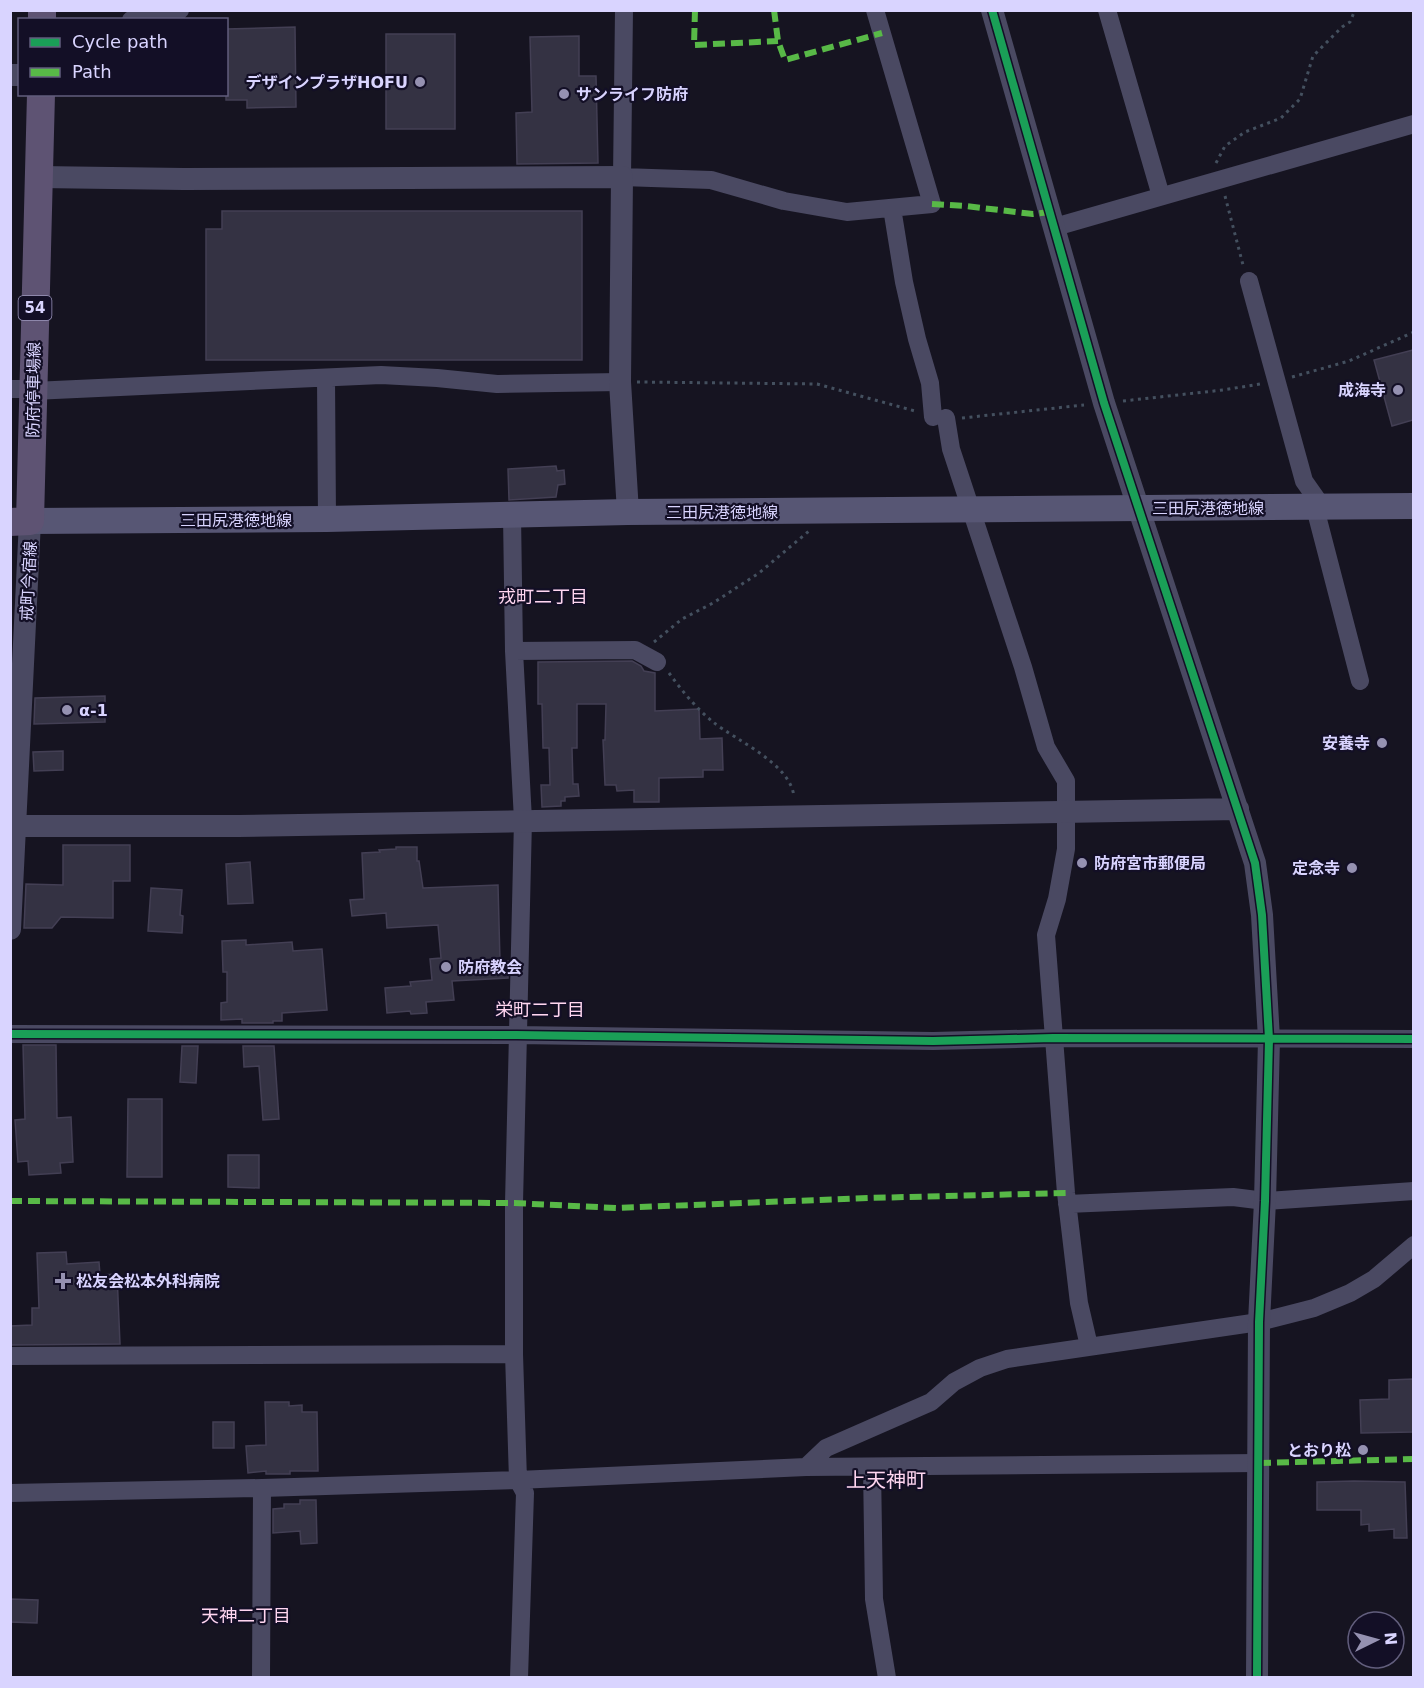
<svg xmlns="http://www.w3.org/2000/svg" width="1424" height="1688" font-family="'DejaVu Sans','Noto Sans JP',sans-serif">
  <rect width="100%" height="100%" fill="#161421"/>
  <path fill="#343243" stroke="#433f54" stroke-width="1.5" d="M295,27L296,107L247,108V100H226V29Z
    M386,34H455V129H386Z
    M579,36V76H596L598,163L517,164L516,113L532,112L530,37Z
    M222,211H582V360H206V229H222Z
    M1413,350V420L1392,426L1374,360Z
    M556,466L557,471L564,470L565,484L558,485L556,497L509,500L508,469Z
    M632,661L641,666L644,671L655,673V711L699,709L700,739L722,738L723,770H703V777L659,778V802H634V790L617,791L616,785H605L603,740H605L606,704H577V748H572L573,784H578L579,796L565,797V801H561V806L542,807L541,785H550L549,748H543L542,704H538V662Z
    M105,696V722L34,724L35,698Z
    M63,751V770L34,771L33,752Z
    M63,845H130V881H113V918L61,917L52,928H24L26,884L63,885Z
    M396,847H417V861H419L423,888L498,885L500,961H508V978L452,981L454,1000L426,1002L427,1013L411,1014L410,1011L387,1013L385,988L411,986L410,982L432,980L430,959L441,958L438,925L387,928L386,913L352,916L350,900L364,899L362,853L380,852L379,850L396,849Z
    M250,862L253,903L228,904L226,864Z
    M151,888L182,890L180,915L183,916L182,933L148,931Z
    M246,940V945L292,942L293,951L322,949L327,1010L282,1013V1021H273V1023H242V1019L221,1020V1003L227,1002V972H223L222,941Z
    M23,1045H56L57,1118L71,1117L73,1162L60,1163L61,1173L29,1175L28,1161L18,1162L15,1120L25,1119Z
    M182,1046H198L196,1083L180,1082Z
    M243,1046H274L279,1119L263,1120L259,1066L244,1067Z
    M128,1099H162V1177H127Z
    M228,1155H259V1188L228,1187Z
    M66,1252L67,1264L99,1262L100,1275L117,1274L120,1344L10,1345V1326L32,1325V1308H39L37,1253Z
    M1413,1379V1432L1361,1433L1360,1400L1389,1399V1380Z
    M265,1402H289V1406L302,1405V1412H317L318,1471H290V1474H266V1471L248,1473L246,1446L266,1445Z
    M213,1422H234V1448H213Z
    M1354,1481L1405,1482L1407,1538H1394V1529L1369,1531V1524L1361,1525V1510H1317V1482Z
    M300,1500H316L317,1543L301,1544L300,1531L273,1533V1509L284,1508V1504H300Z
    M10,1599L38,1600L37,1623L10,1622Z"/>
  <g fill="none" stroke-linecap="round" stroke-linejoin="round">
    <path stroke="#44505f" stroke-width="3" stroke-dasharray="3 4.5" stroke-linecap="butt" d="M1216,163L1225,146L1245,132L1281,118L1300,99L1313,56L1342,27L1350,22L1355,10
      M1225,196L1243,265
      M1292,377L1349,361L1414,332
      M637,382L817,384L915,411
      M1123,401L1223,390L1260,384
      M962,418L1084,405
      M654,642L682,619L713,603L759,573L809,531
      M669,673C682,691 697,709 713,722C737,741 791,764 794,797"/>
    <path stroke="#4a4962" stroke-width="18" d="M624,10L622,177L711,180L784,201L847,212L932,204L875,10
      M1107,10L1161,196
      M131,20L180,10
      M892,208L904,282L917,339L930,383L933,417
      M1055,227L1414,124
      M1249,281L1304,481L1323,508
      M326,378L327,519
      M10,389H22
      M33,391L381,375L437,378L497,384L620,382
      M946,418L951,449L1023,667L1046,747L1066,781V849L1057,899L1046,935L1066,1193L1079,1303L1089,1346
      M1315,508L1360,681
      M512,515L514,651L523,820L514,1203V1354L518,1480L525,1493L519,1678
      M514,651L635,650L657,662
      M10,1034L517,1035L933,1041L1053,1038L1414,1039
      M1067,1204L1233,1197L1265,1201L1414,1191
      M10,1356L514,1354
      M806,1467L826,1448L931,1402L954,1382L980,1368L1007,1359L1259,1322L1314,1308L1350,1293L1374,1279L1414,1245
      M872,1467L874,1599L887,1678
      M10,1493L262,1488L518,1480L806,1467L1259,1463
      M261,1678L262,1488"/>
    <path stroke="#4a4962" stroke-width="22" d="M992,10L1104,403L1255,863L1262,915L1269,1039L1265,1201L1259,1322L1257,1678
      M10,75H20
      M39,177L184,179L622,177L620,382L628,512
      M15,826H238L1238,809
      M10,929L30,521"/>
    <path stroke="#575674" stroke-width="26" d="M30,521L327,519L628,512L1414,506"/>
    <path stroke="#5e5373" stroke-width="28" d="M42,20V10
      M10,522L30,521L41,94"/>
    <path stroke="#58b947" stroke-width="6" stroke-dasharray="12 6" stroke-linecap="butt" d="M695,10L694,45L778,41
      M774,10L778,41L785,60L882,33
      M932,204L965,206L1033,214L1050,212
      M10,1201L514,1203L616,1208L868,1198L1066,1193
      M1259,1463L1414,1459"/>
    <defs>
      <path id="cycleway" d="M992,10L1104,403L1255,863L1262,915L1269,1039L1265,1201L1259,1322L1257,1678
        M10,1034L517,1035L933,1041L1053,1038L1414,1039"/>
    </defs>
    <use href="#cycleway" stroke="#130f26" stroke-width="11"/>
    <use href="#cycleway" stroke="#1a9f57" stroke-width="8"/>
  </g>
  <g fill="#9591b1" stroke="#130f26" stroke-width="2">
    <circle cx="420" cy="82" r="6"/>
    <circle cx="564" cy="94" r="6"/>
    <circle cx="1398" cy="390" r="6"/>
    <circle cx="67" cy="710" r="6"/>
    <circle cx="1382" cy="743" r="6"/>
    <circle cx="1082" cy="863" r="6"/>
    <circle cx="1352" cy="868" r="6"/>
    <circle cx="446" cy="967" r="6"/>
    <path d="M60 1272h6v6h6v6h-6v6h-6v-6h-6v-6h6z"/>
    <circle cx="1363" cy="1450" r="6"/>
  </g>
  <g text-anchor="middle" stroke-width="4.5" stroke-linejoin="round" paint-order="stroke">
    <rect fill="#130f26" stroke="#9e99be" stroke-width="1.5" x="18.5" y="296" width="33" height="24" rx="4.5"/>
    <g font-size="15" font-weight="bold" fill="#d9d4ff">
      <text x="35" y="313">54</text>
    </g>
    <g font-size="16" font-weight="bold" fill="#d9d4ff" stroke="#130f26" text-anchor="end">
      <text x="408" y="88">デザインプラザHOFU</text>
      <text x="576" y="100" text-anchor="start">サンライフ防府</text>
      <text x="1386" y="396">成海寺</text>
      <text x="79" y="716" text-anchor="start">α-1</text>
      <text x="1370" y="749">安養寺</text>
      <text x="1094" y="869" text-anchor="start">防府宮市郵便局</text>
      <text x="1340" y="874">定念寺</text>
      <text x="458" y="973" text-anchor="start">防府教会</text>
      <text x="76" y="1287" text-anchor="start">松友会松本外科病院</text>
      <text x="1351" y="1456">とおり松</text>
    </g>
    <g font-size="16" fill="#d9d4ff" stroke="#130f26">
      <text transform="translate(33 390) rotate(-89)" y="6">防府停車場線</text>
      <text x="1208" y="514">三田尻港徳地線</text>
      <text x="722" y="518">三田尻港徳地線</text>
      <text x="236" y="526">三田尻港徳地線</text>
      <text transform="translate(28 581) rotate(-87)" y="6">戒町今宿線</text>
    </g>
    <g font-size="18" fill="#ffd6f0" stroke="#130f26">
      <text x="543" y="603">戎町二丁目</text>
      <text x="540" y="1016">栄町二丁目</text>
      <text x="246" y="1622">天神二丁目</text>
    </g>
    <g font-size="20" fill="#ffd6f0" stroke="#130f26">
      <text x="886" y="1487">上天神町</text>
    </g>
  </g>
  <rect width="1424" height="1688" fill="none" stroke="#d9d4ff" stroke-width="24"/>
  <rect x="18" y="18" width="210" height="78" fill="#130f26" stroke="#625e7d" stroke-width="1.5"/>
  <rect x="30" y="38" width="30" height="9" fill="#1a9f57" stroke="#625e7d" stroke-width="1.5"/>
  <text x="72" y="48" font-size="18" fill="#d9d4ff">Cycle path</text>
  <rect x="30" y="68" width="30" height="9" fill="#58b947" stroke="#625e7d" stroke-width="1.5"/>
  <text x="72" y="78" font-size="18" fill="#d9d4ff">Path</text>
  <g transform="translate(1376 1640) rotate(85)"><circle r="28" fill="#130f26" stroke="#625e7d" stroke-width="1.5"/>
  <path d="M0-4.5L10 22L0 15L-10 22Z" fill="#9591b1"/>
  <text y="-9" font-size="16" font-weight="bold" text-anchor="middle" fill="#d9d4ff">N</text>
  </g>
</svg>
